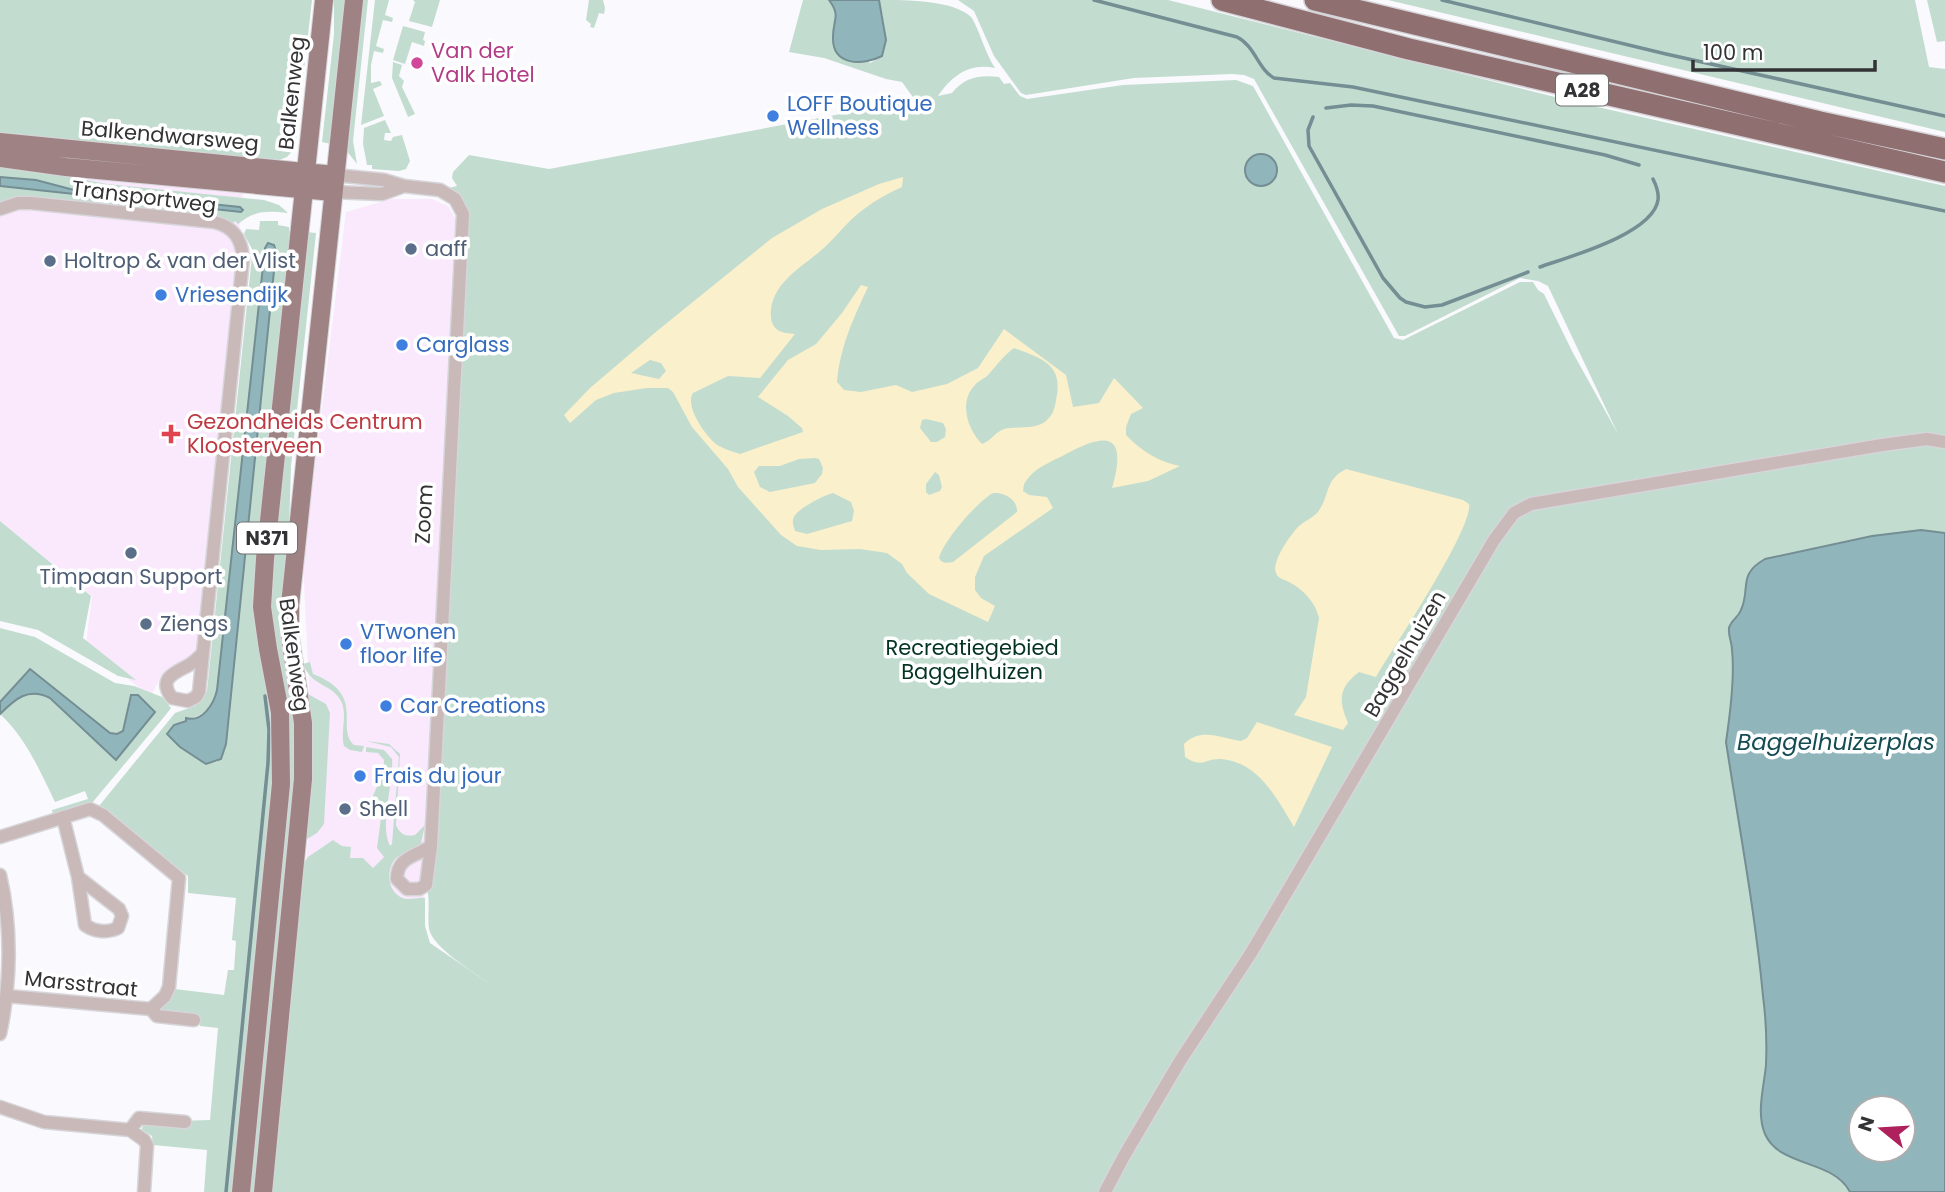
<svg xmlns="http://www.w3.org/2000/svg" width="1945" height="1192" font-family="Poppins,sans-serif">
  <rect width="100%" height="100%" fill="#faf9fd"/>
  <path fill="#fae9fc" d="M0,164L243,193L196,652L162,675L150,697L86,644L92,596L0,521Z
    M391,199H432L448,206L456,220L424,905L306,863L313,767L303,562L346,212Z"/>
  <path fill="#c2ddd0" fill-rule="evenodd" d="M0,0H312L295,148L287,157L273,162L0,137Z
    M334,0H346L331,144L322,142L334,34Z
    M361,0H368L353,141L357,164L346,150Z
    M375,0H389L385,15L393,18L392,22L383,20L376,46L384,49L383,53L374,51L371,65V83L380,81L382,85L373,89L384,116L361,125Z
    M413,0H440L432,27L409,21L415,2Z
    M589,0H603L605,8L604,14L599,13L594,28L590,27L591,24L586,20Z
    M803,0H829L835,9L834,27L870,63C873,61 877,60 880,57C891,48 882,13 879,0C907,0 955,0 972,18C981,34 985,53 995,68C969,63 953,75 938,96L952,93C965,77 979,75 999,77L1004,84L1010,83L1020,96L1027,99L1123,85L1236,80L1253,86L1394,338L1403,340L1520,282H1533L1538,290L1544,294L1573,353L1618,434L1548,286L1538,281L1520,278L1405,336H1399L1254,79L1244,75L1232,74L1134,78L1026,95L1021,93L994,56L974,11L958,0H1168L1567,100L1945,186V1192H270L303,864L308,857L333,840L342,846L351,847L350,858H363L373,868L384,857L377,848L382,810L372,798L383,773L384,760L378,753L366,752V747L384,750L392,759C394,784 379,824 390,846L392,844L399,757L391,747L366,741L389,744L400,754L396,825C400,834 405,837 415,835L425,825L421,843C414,850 403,852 396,858C384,871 388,897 408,899C413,899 419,897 425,898V926L430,943L490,984C474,972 433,948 429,929C427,914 431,900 426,885L463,215L440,190L457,186L452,178L453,172L469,155L549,169L915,100L902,82L886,79L824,58L789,52ZM1861,1108H1903V1150H1861Z
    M1388,0H1915L1929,67L1945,69V132Z
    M1927,0H1945V41L1937,42Z
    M403,26L425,32L423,40L425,41L424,46L412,42L405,64L393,60Z
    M393,62L402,65L399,76L404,81L402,87L415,114L408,117L392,78Z
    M385,120L391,133H385L384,140L391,141L393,137L402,135L410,161L406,169L399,171L372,169V165H367L363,144L364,128Z
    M0,164L107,184L264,200L279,205L288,213C267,211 255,210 238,224L235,221L233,223L214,216L29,196L10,198L0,202V186L242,211L240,207L74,190L36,180L0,177Z
    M260,221H278V225L289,227V231L293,232L257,569L277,756L233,1192H204L207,1150L153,1145L152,1136L142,1130L143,1122L210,1120L218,1028L200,1026L199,1016L162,1011V1009L175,989L224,995L228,970H234L236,941L232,940L236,898L188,893V876L99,806L175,713L195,706L207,691L252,256V249L244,234L246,229L259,230ZM275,247L226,744L217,762L206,764L180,747L167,734C178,711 207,729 217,690L265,248Z
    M306,232L316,233L291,466L289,530L298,745L258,1192H249L290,768L288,713L271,620V586Z
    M0,521L91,596L83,638L136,680L118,676L38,630L0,621Z
    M0,628L35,637L115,683L134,686L162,697L171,708L164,717L92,803L53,815L52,810L88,799L85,791L55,802C40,771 26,738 0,714C16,699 28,687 50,698L115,759L155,712L138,696L129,699L123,732L117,734L110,733L30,669L0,702Z
    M310,662L313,674C367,695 335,727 354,745L364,746L362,752L350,750L344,746C340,731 348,715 341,701C331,683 312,687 303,664Z
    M308,694L326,704L330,713L324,824L317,833L307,839H305L306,696Z"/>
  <path fill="#faf0cb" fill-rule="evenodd" d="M903,177L902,187C888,193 876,200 864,209C850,219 841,231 829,243C808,265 768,281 771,318C773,332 783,333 795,334L760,378L728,376L693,393C684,406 707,439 719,446C725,449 733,452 740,454L803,432L802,428L788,416L758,397L788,360L816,344L842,313L861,285L868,287C853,319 840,347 837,382L844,390L861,392L896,385L912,392L947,384L978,368L1004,329L1066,375L1073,407L1099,403L1114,378L1143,408L1131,414L1126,427V435C1141,451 1159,462 1180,466L1148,481L1112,488C1127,436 1110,430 1066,454C1053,461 1034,468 1026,481C1023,485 1024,486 1023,491L1029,495L1047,497L1053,508L984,556L975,577V590L981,598L995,606L988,622L929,594L907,573L902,564L887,553L860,549L821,550L797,546L781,535L738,487L728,469L692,427L673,392L668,388H647L614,393L596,400L570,423L564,415L590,388L657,331L772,238L822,209L879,184ZM1014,348C1040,358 1062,363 1057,395C1055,404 1055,413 1047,420C1037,430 1018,426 1004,429C995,432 991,441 982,444C968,430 958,402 975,385C978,381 984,379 988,375C997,365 1003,356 1014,348ZM650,360L661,363L666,371L659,379L631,373ZM926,419L943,423L946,429L945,437L937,442H931L920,428L922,420ZM815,458L819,459L823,468L822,474L815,483L770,492L760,487L754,472L759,466H780L799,459ZM935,472L939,475L942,487L940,491L929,495L926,492V484ZM833,493L851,502L854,511L852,521L807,534L795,531C793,525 791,519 796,514C802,507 824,495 833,493ZM993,493C1005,492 1018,500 1017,512L953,562C947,563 942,564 939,558C944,540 977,502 993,493Z
    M1346,469L1463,500L1469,504C1473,529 1393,648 1376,677L1359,672C1339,687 1338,700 1348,723L1343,730L1294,715L1306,697L1319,618C1316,603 1303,589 1289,582C1284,579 1278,579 1276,573C1271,562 1291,534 1299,526C1305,521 1312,518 1317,513C1331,496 1323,481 1346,469Z
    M1257,722L1332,747L1294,827C1277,799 1259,762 1221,759C1205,758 1203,769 1185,757L1184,744C1201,727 1220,738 1241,741L1247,738Z"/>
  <path fill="#90b6bc" stroke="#748e93" stroke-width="2" fill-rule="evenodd" d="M829,0H879L886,40L882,56C863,66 832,66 833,37C833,19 841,16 829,0Z
    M1245 170a16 16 0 1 1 32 0a16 16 0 1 1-32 0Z
    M0,177L36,180L74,190L240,207L243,210L241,212L0,186Z
    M268,243L274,245L276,251L226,744L221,759L206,764L180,747L167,734L174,725L186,721V718C202,723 214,704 217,690L265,248Z
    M1921,530L1945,533V1192H1850C1833,1159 1780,1168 1765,1134C1756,1113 1764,1087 1766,1065C1767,1043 1766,1019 1763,996C1755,911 1739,827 1726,742C1730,715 1735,677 1732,650C1732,642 1728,636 1729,628C1731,620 1738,618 1741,610C1751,588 1737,575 1765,559L1872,536ZM1861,1108H1903V1150H1861Z
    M30,669L110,733L117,734L123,731L131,695H138L155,712L116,760L50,698C28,687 15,699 0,714V702Z"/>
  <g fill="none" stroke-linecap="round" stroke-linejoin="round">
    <path stroke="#748e93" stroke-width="3.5" d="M1094,0L1237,37C1255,46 1258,69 1274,78L1353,87L1945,211
      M1442,0L1666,54L1945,116
      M1326,108L1351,105L1373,106L1605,155L1639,165
      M1313,117L1308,130L1309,146L1383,278L1400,298L1406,302L1425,307L1442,305L1528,272
      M1540,267C1568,257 1653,234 1658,200C1659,193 1656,185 1653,179
      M226,1192L268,763L269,730L265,696"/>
    <defs>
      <path id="street" d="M335,175L384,180L404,186L440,190L455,199L463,214L431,846L426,885L419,889H407L397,879C397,857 415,857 431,846
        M333,192L382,194L404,186
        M0,209L18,203H31L214,222C234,227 242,239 243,259L199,692L196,697L188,701L172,698C157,678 175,673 189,665C194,662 198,658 202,654
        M63,817L78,877L85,925C95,932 107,933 118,928L122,916L119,909L78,877
        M0,837L90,809L103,815L179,878L169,987L165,996L151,1009
        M0,875C12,926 11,983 0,1034
        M7,996L151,1009L157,1016L194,1020
        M0,1107L44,1122L130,1130L139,1118L185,1122
        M130,1130L144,1140L147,1145L144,1192
        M1105,1192L1124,1156L1180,1061L1251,953L1494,540L1514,513L1531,504L1882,445L1927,439L1945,442"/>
      <path id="primary" d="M0,142L335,175
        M0,158L66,167L333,192
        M241,1192L281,784L280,712L268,649L262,607L265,559L324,0
        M263,1192L303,779V723L290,637V605L354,0"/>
      <path id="highway" d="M1222,0L1409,49L1945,172
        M1315,0L1820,122L1945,149"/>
    </defs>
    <use href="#street" stroke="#d6d5d9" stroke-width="15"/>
    <use href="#primary" stroke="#d6d5d9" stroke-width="20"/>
    <use href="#highway" stroke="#d6d5d9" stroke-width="24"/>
    <use href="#street" stroke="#c9b9b9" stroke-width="12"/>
    <use href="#primary" stroke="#9f8283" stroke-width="18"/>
    <use href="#highway" stroke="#8f6f70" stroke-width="21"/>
  </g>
  <circle fill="#d1479c" stroke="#fff" stroke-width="2.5" cx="417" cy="63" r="7"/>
  <g fill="#3f7fe0" stroke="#fff" stroke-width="2.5">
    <circle cx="773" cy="116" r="7"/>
    <circle cx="161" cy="295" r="7"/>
    <circle cx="402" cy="345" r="7"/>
    <circle cx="346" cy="644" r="7"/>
    <circle cx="386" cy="706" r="7"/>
    <circle cx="360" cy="776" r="7"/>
  </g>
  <g fill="#5c6f8a" stroke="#fff" stroke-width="2.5">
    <circle cx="411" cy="249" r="7"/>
    <circle cx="50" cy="261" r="7"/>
    <circle cx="131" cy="553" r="7"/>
    <circle cx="146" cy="624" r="7"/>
    <circle cx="345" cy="809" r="7"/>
  </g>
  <path fill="#e0444e" stroke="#fff" stroke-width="2.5" d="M167.5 423.5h7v7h7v7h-7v7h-7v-7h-7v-7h7z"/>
  <g text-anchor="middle" stroke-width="7" stroke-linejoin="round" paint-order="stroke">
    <g fill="#fff" stroke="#707071" stroke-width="2">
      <rect x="1556" y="74.5" width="52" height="31" rx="5"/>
      <rect x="237" y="522.5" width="60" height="31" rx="5"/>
    </g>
    <g font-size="19" font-weight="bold" fill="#333234">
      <text x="1582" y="97">A28</text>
      <text x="267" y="545">N371</text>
    </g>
    <g font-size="21" fill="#b23c85" stroke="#fff" text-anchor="start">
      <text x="431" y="58">Van der<tspan x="431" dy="24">Valk Hotel</tspan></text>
    </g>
    <g font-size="21" fill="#333234" stroke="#fff">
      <text transform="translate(292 93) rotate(-84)" y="7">Balkenweg</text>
      <text transform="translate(170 136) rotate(5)" y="7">Balkendwarsweg</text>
      <text transform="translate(144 197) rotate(7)" y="7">Transportweg</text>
      <text transform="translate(424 514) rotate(-87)" y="7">Zoom</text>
      <text transform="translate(1405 654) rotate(-60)" y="7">Baggelhuizen</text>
      <text transform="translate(294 655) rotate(82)" y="7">Balkenweg</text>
      <text transform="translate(81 984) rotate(6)" y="7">Marsstraat</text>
    </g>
    <g font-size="21" fill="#366cbe" stroke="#fff" text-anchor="start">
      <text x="787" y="111">LOFF Boutique<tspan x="787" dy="24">Wellness</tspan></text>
      <text x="175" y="302">Vriesendijk</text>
      <text x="416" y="352">Carglass</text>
      <text x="360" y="639">VTwonen<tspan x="360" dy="24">floor life</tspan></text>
      <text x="400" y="713">Car Creations</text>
      <text x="374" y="783">Frais du jour</text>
    </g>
    <g font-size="21" fill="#4e5e75" stroke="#fff" text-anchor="start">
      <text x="425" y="256">aaff</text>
      <text x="64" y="268">Holtrop &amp; van der Vlist</text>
      <text x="131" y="584" text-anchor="middle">Timpaan Support</text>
      <text x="160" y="631">Ziengs</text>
      <text x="359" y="816">Shell</text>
    </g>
    <g font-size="21" fill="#be3a42" stroke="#fff" text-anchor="start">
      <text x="187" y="429">Gezondheids Centrum<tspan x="187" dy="24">Kloosterveen</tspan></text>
    </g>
    <g font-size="21" fill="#043323" stroke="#fff">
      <text x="972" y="655">Recreatiegebied<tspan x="972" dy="24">Baggelhuizen</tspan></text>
    </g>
    <g font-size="23" font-style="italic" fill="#144c53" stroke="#fff">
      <text x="1836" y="750">Baggelhuizerplas</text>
    </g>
  </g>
  <g transform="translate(1882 1129) rotate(288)"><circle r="33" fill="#ffffff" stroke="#adadae" stroke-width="2"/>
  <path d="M0-5L12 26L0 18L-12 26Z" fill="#ae215c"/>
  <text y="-10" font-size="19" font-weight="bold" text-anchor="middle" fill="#333234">N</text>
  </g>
  <path d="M1693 60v10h182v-10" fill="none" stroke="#333234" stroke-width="3.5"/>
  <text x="1703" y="60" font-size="21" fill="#333234" stroke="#ffffff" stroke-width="5" paint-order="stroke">100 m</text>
</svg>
